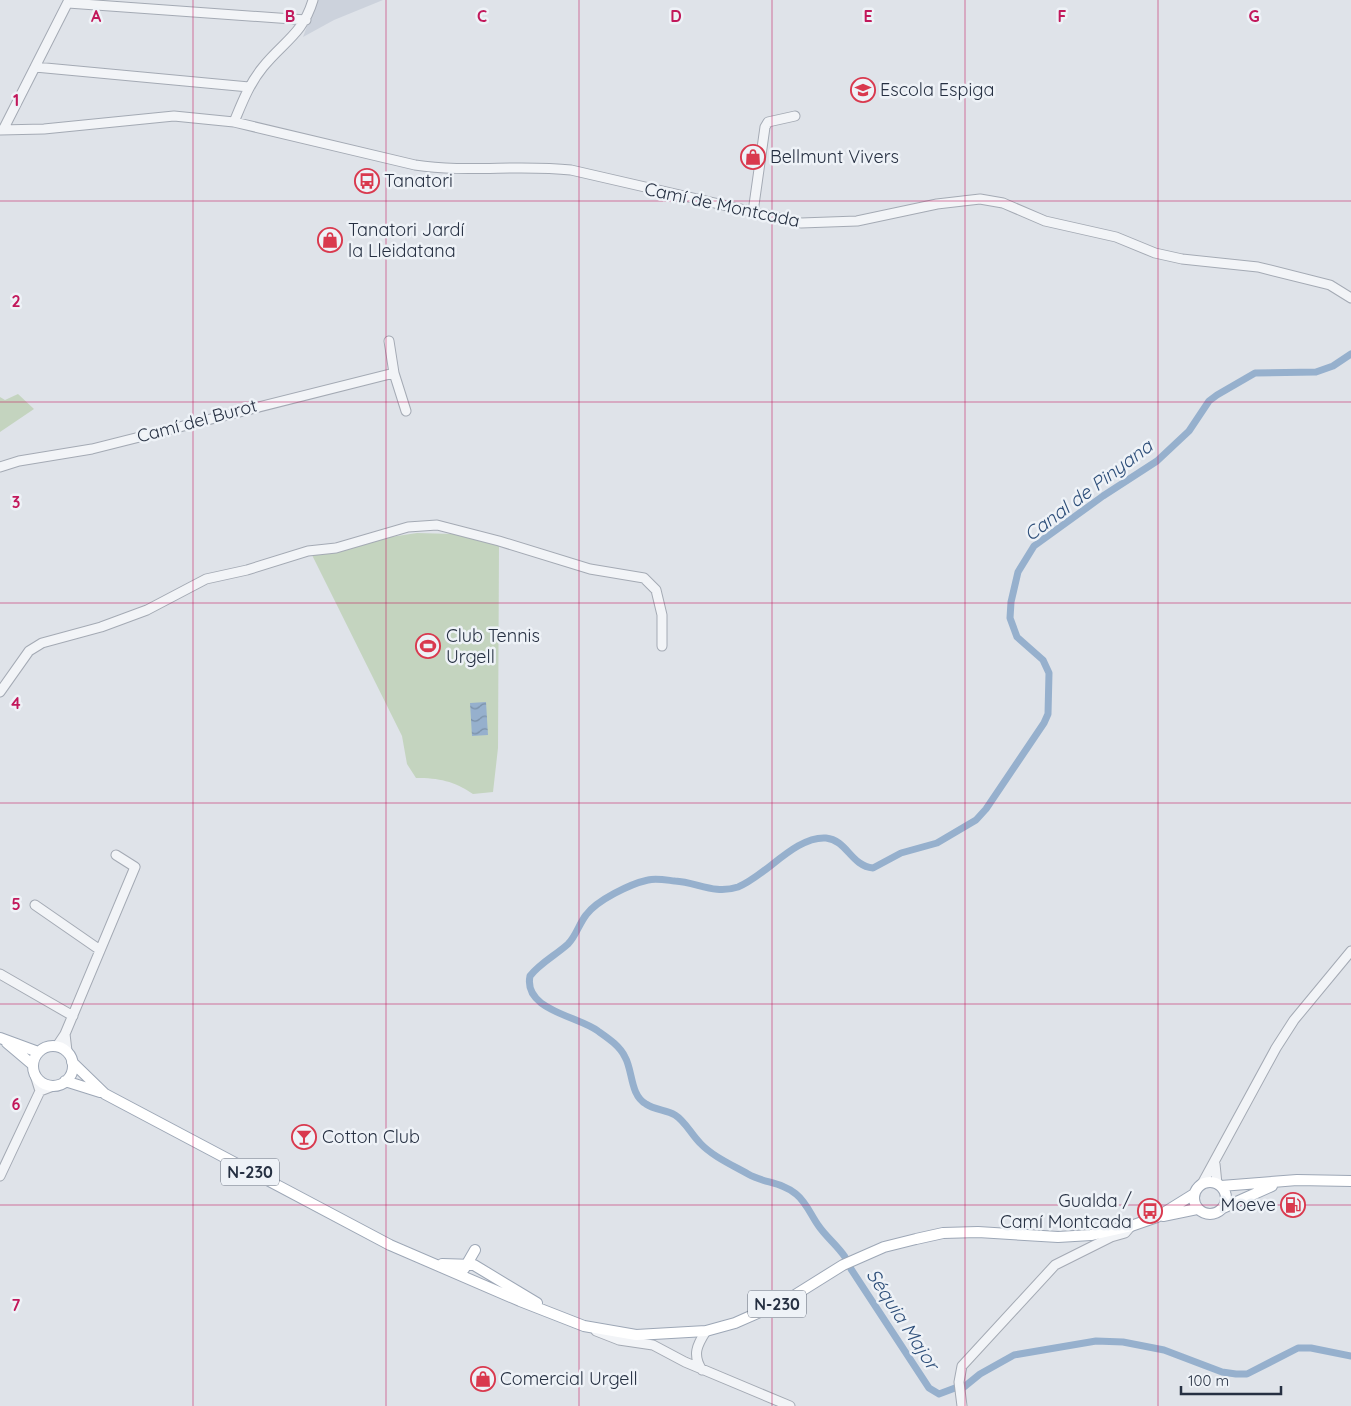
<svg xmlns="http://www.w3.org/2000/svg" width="1351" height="1406" font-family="Quicksand,sans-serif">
  <defs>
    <pattern id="water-waves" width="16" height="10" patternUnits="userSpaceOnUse" patternTransform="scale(1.25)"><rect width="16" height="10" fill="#96b0cd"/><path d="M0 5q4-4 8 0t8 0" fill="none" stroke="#7a90a8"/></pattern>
  </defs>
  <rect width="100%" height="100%" fill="#dfe3e9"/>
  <path fill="#ccd2dc" d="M317,0H383L334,20L303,37Z"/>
  <path fill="#c4d4bf" d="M18,394L34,409L0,432V397L5,400Z
    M417,533L454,534L499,546L498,748L493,792L473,794C454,781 439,778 416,778L407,764L402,736L312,555L384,538Z"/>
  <path fill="url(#water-waves)" d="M486,702L488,735L472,736L470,703Z"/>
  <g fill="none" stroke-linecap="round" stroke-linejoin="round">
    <path stroke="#96b0cd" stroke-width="7" d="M845,1257C837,1245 826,1237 818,1225C811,1215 806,1202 796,1194C782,1182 763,1183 748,1174C732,1165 712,1156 700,1143C691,1134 685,1121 675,1115C666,1110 655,1110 646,1104C630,1095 633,1071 625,1057C620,1046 608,1038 598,1031C578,1016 523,1010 530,976C540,963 556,955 568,944C576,936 579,924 586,915C597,900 630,884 648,880C656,878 666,880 675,881C697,882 714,895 738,887C766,876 795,836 826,838C847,840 851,866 873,868L901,853L937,843L976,820L986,809L1044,723L1048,714L1049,673L1043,660L1017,637L1010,618L1011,602L1018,572L1034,546L1103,496L1157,461L1189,431L1209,401L1217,395L1255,373L1316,372L1333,366L1351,354
      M851,1269L929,1388L939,1394L955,1388
      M964,1387L980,1374L1014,1355L1096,1341L1123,1342L1164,1350L1222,1372L1236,1374H1247L1298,1348H1311L1351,1356"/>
    <defs>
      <path id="minor" d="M68,3L306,20
        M35,67L249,87
        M234,122C242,103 249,84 263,67C283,42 303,34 313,0
        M0,130L44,129L174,116L234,122L415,165C467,173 519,164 571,170L801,223L857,221L937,204L980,199L1003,203L1045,221L1116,237L1155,253L1182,259L1258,267L1330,285L1351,298
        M3,130L69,0
        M753,212L765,127L768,122L795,116
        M389,341L394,373L406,411
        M0,467L19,461L92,449L394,373
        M0,692L29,651L42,643L101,627L147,610L206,579L247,570L308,551L336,548L408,527L437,525L499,541L590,569L644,578L656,590L662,615V646
        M35,905L100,950
        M0,974L73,1016
        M65,1034L67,1051
        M57,1046L65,1034L135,867L116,855
        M40,1091L53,1086
        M1215,1164L1217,1184
        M0,1176L40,1091L35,1075
        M1202,1184L1276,1048L1294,1020L1351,951
        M596,1331L619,1340L653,1345L685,1362L790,1406
        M702,1370C692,1355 697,1345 706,1331
        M962,1406L959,1382L962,1366L1055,1265L1111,1237L1125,1233L1131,1226"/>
      <path id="major" d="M0,1038L38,1052
        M7,1043L33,1065
        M33 1066a20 20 0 1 1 40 0a20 20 0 1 1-40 0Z
        M72,1062L105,1094L390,1245L520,1301L584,1326L636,1335L706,1331L735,1323L787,1300L843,1265L884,1247L916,1239L943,1233L978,1232L1058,1237L1091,1235L1131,1226L1157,1217L1194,1194
        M65,1081L100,1092
        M1194 1198a16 16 0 1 1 32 0a16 16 0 1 1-32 0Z
        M1221,1186L1297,1180L1351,1181
        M1223,1208L1272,1186
        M1163,1216L1197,1209
        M442,1264L474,1265L537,1303
        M464,1269L475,1250"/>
    </defs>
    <use href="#minor" stroke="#a4aab4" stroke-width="11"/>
    <use href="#major" stroke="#9da7b6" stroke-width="12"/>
    <use href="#minor" stroke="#f2f4f7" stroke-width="9"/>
    <use href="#major" stroke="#fff" stroke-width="10"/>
  </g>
  <path fill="none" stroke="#c2185b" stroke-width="1" stroke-opacity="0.55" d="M193,0V1406M386,0V1406M579,0V1406M772,0V1406M965,0V1406M1158,0V1406M0,201H1351M0,402H1351M0,603H1351M0,803H1351M0,1004H1351M0,1205H1351"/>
  <defs>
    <symbol id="school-ring" viewBox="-11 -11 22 22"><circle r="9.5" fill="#eef2f7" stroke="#d9394e" stroke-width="1.5"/><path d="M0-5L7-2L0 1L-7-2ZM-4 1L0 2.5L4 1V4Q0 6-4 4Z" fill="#d9394e"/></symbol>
    <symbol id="shop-ring" viewBox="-11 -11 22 22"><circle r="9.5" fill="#eef2f7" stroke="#d9394e" stroke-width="1.5"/><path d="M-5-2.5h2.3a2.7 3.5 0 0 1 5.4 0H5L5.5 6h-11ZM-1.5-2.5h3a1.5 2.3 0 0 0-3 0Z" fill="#d9394e"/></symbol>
    <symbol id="bus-ring" viewBox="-11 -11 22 22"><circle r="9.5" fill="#eef2f7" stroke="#d9394e" stroke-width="1.5"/><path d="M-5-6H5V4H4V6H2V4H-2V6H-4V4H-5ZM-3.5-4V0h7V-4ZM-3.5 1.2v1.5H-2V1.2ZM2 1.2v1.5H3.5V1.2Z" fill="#d9394e"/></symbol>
    <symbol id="stadium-ring" viewBox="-11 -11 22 22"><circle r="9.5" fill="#eef2f7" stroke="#d9394e" stroke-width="1.5"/><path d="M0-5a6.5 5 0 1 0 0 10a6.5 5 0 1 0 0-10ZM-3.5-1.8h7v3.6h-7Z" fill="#d9394e"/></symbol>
    <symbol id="bar-ring" viewBox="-11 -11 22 22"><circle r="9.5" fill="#eef2f7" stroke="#d9394e" stroke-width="1.5"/><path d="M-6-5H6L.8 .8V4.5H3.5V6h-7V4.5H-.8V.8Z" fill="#d9394e"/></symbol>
    <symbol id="fuel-ring" viewBox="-11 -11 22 22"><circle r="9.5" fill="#eef2f7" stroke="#d9394e" stroke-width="1.5"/><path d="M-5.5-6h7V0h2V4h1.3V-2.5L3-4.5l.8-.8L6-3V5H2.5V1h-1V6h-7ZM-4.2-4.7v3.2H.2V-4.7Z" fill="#d9394e"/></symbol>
  </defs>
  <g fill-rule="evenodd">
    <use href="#school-ring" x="849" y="76" width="28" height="28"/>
    <use href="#shop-ring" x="739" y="143" width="28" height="28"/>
    <use href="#bus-ring" x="353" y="167" width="28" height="28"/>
    <use href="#shop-ring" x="316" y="226" width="28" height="28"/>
    <use href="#stadium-ring" x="414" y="632" width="28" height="28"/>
    <use href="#bar-ring" x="290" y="1123" width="28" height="28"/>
    <use href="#fuel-ring" x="1279" y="1191" width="28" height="28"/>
    <use href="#bus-ring" x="1136" y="1197" width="28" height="28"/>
    <use href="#shop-ring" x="469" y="1365" width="28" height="28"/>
  </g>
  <g text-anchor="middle" stroke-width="5" stroke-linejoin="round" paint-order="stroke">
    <g fill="#eef2f7" stroke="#626a78" stroke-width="1">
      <rect x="221" y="1158.5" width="58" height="27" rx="4"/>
      <rect x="748" y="1290.5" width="58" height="27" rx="4"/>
    </g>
    <g font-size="16" font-weight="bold" fill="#263042">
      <text x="250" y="1178">N-230</text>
      <text x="777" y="1310">N-230</text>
    </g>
    <g font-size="18" fill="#263042" stroke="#eef2f7" text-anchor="start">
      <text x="880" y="96">Escola Espiga</text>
      <text x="770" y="163">Bellmunt Vivers</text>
      <text x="384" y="187">Tanatori</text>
      <text x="348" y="236">Tanatori Jardí<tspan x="348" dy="21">la Lleidatana</tspan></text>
      <text x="446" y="642">Club Tennis<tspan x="446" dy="21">Urgell</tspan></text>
      <text x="322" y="1143">Cotton Club</text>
      <text x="1132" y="1207" text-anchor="end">Gualda /<tspan x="1132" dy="21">Camí Montcada</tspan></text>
      <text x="1276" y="1211" text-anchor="end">Moeve</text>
      <text x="500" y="1385">Comercial Urgell</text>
    </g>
    <g font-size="18" fill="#263042" stroke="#eef2f7">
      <text transform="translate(722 205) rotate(12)" y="6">Camí de Montcada</text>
      <text transform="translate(197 421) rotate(-15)" y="6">Camí del Burot</text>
    </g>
    <g font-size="19" font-style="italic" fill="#2d4e79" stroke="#eef2f7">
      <text transform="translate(1088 490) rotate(-37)" y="7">Canal de Pinyana</text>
      <text transform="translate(903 1319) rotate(57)" y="7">Séquia Major</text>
    </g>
  </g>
  <g font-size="16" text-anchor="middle" font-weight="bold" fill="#c2185b" stroke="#eef2f7" stroke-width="5" stroke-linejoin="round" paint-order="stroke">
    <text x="96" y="22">A</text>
    <text x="290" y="22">B</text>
    <text x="482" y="22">C</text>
    <text x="676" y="22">D</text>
    <text x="868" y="22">E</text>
    <text x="1062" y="22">F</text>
    <text x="1254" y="22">G</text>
    <text x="16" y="106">1</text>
    <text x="16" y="307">2</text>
    <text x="16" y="508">3</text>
    <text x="16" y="709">4</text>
    <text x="16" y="910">5</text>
    <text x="16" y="1110">6</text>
    <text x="16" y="1311">7</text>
  </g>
  <path d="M1181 1386v8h100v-8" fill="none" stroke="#263042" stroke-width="2.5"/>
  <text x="1188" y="1386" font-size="15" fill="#263042" stroke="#eef2f7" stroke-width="4" paint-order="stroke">100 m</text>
</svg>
